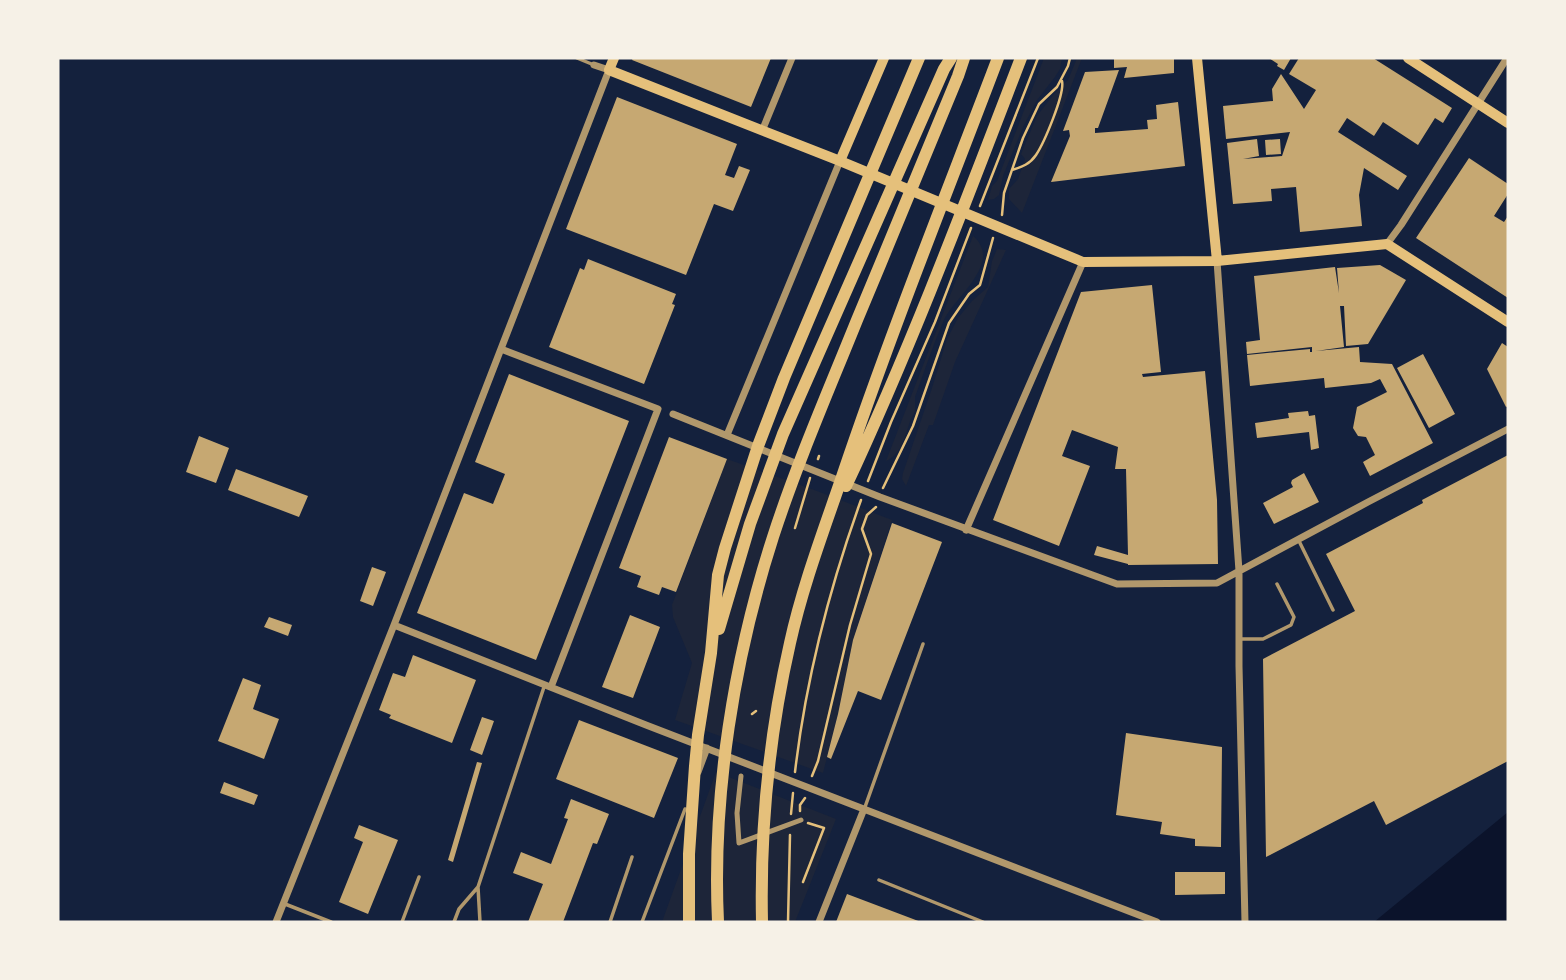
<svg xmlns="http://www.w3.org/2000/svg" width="1566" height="980" font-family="'Space Grotesk',sans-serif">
  <rect width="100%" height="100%" fill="#14213d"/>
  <path fill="#1d2539" d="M1044,58H1062L1060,69L1055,77L1037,100L1023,127L1003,176L999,195L994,199L988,200L992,186L997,181Z
    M1077,58H1082L1022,213L1009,199V189L1018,179L1025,159L1021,154L1037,116L1054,94L1068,80Z
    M973,236C1004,262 954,298 944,320C933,345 924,372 915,397C915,401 915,405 915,409C915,413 913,415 911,419C905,434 903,454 886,461Z
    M997,249L1006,250L955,362L933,425H929L906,486L902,479L903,473L932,388L947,339L958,318L972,301L988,287L992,261Z
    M727,459L817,491L892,520L853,640L838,714L823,773L675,720L692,663L673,617L672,605Z
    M716,772L836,819L795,922H662Z"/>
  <path fill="#0b132b" d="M1508,812V922H1374Z"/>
  <path fill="#c6a872" d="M633,58H771L751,107L632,60Z
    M1114,58H1174V73L1124,78L1127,67L1114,68Z
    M1269,58H1291L1284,70L1277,66L1278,64Z
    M1299,58H1373L1452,108L1443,123L1435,118L1418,145L1383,122L1374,136L1347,118L1338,132L1407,176L1398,190L1364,168L1359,195L1362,226L1300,232L1296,187L1271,189L1272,201L1233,204L1227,143L1257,139L1259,156L1243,159L1282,156L1290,132L1226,139L1223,106L1273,101L1272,89L1281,74L1304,109L1316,90L1289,74Z
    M1119,70L1098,128H1095V133L1148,129L1147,120L1157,119L1156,105L1178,102L1185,166L1051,182L1070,136L1069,130L1063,131L1085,72Z
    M617,97L737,144L725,175L734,178L739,166L750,170L733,211L714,204L686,275L566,229Z
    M1280,139L1281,154L1266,155L1265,140Z
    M1469,158L1508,184V194L1494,216L1504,222L1508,216V298L1416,238Z
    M588,259L676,294L672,304L675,305L644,384L549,347L580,268L584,270Z
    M1380,265L1406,280L1368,344L1346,346L1344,306H1340L1344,347L1316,351L1359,347L1360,362L1392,364L1433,443L1370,476L1363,462L1375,455L1366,437L1358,436L1353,428L1357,407L1387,392L1380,379L1371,383L1325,388L1324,378L1250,386L1247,355L1310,349V352H1312V347L1247,354L1246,342L1260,340L1254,276L1335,267L1339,293L1337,268Z
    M1152,285L1161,372L1142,374L1143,377L1205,371L1217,500L1218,564L1128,565V564L1094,555L1097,546L1128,555L1126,469H1115L1118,447L1072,430L1062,456L1090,466L1059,546L993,520L1081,292Z
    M1502,343L1508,347V406L1506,407L1487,369Z
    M1423,354L1455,414L1429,428L1397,368Z
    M509,374L629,421L536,660L417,613L464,493L493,504L505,474L475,462Z
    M1308,411L1309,416L1315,415L1319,448L1311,450L1309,432L1257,438L1255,423L1289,418L1288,413Z
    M199,436L229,448L216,483L186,472Z
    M669,437L727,459L676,592L662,587L659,595L637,587L641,576L619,568Z
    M1508,455V761L1386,825L1374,801L1266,857L1263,659L1355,611L1326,554L1423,503L1422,500Z
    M236,469L308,496L299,517L228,490Z
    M1304,473L1319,502L1274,524L1263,503L1293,487L1291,483L1292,480Z
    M892,523L942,542L881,700L858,691L831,759L827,757L838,714L853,640Z
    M372,567L386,572L373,606L360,601Z
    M630,615L660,627L633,698L602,687Z
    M269,617L292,625L288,636L264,627Z
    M413,655L476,680L452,743L389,718L391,715L379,710L393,673L405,677Z
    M243,678L261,685L253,709L279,719L264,759L218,741Z
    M482,717L494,721L482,755L470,750Z
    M579,720L678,758L654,818L556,779Z
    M1126,733L1222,747L1221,847L1195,846V839L1160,834L1162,822L1116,815Z
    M477,762L482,763L453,862L448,860Z
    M224,782L258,795L254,805L220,793Z
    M571,799L609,814L597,844L593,843L563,922H528L543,884L513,873L521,852L551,864L568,819L564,818Z
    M359,825L398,840L368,914L339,902L363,842L354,838Z
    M1175,872H1225V894L1175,895Z
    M847,894L921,922H836Z"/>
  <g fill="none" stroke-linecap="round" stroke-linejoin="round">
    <path stroke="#e5c07b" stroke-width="2.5" d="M1012,170C1022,167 1030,164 1036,155C1044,143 1065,94 1062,81
      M980,206L1038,58
      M1002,215L1004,193L1023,138L1039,104L1057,87L1068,66L1070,58
      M818,459L819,456
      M868,481L891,422L935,322L971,228
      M883,488L913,426L949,323L969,294L980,285L993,238
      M795,528L810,478
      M752,714L756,711
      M795,772C806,678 829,589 861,500
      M812,776L818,761L850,625L871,554L862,529L867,515L876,507
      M800,811V805L805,798
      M791,814L793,793
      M803,882L824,828L808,823
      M788,922L790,835"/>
    <path stroke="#b1986c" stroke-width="3.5" d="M577,58L594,65
      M1299,541L1333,610
      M1239,639H1263L1291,625L1294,617L1277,584
      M865,807L923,644
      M879,880L983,922
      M285,904L331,922
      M402,922L419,877
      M454,922L459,909L478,887
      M480,922L478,887L544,687
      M610,922L632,857
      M642,922L685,809"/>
    <path stroke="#b1986c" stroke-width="5" d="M741,776L737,813L739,843L801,820"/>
    <path stroke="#b1986c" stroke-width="7" d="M762,131L792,58
      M1387,244L1401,225L1507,58
      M1217,261L1239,571V666L1245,922
      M501,349L658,409L551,687
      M673,414L880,497L1117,584L1217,583L1368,502L1508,429
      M727,435L840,161
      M966,530L1083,262
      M394,625L646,725L1157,922
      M698,772L707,748
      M276,922L394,625L609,70L594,65
      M819,922L864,809"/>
    <path stroke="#e5c07b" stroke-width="10" d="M614,58L609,70L840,161L1083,262L1217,261L1387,244L1508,322
      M1197,58L1217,261
      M1408,58L1508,123
      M840,161L884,58"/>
    <path stroke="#e5c07b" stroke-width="12" d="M846,486C911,347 966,201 1021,58
      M719,629L750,524L783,434L944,69L951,58
      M689,922V854L695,766L698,735L711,653L718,575L725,548L758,446L784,378L919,58
      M718,922C712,795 734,658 773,537C797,463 828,392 857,320C891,239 924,158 958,76L964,58
      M762,922C760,828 769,735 790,643C803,584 825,527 844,471C891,332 946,195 998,58"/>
  </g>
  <rect width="1566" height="980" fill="none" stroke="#f6f1e7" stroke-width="119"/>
</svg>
